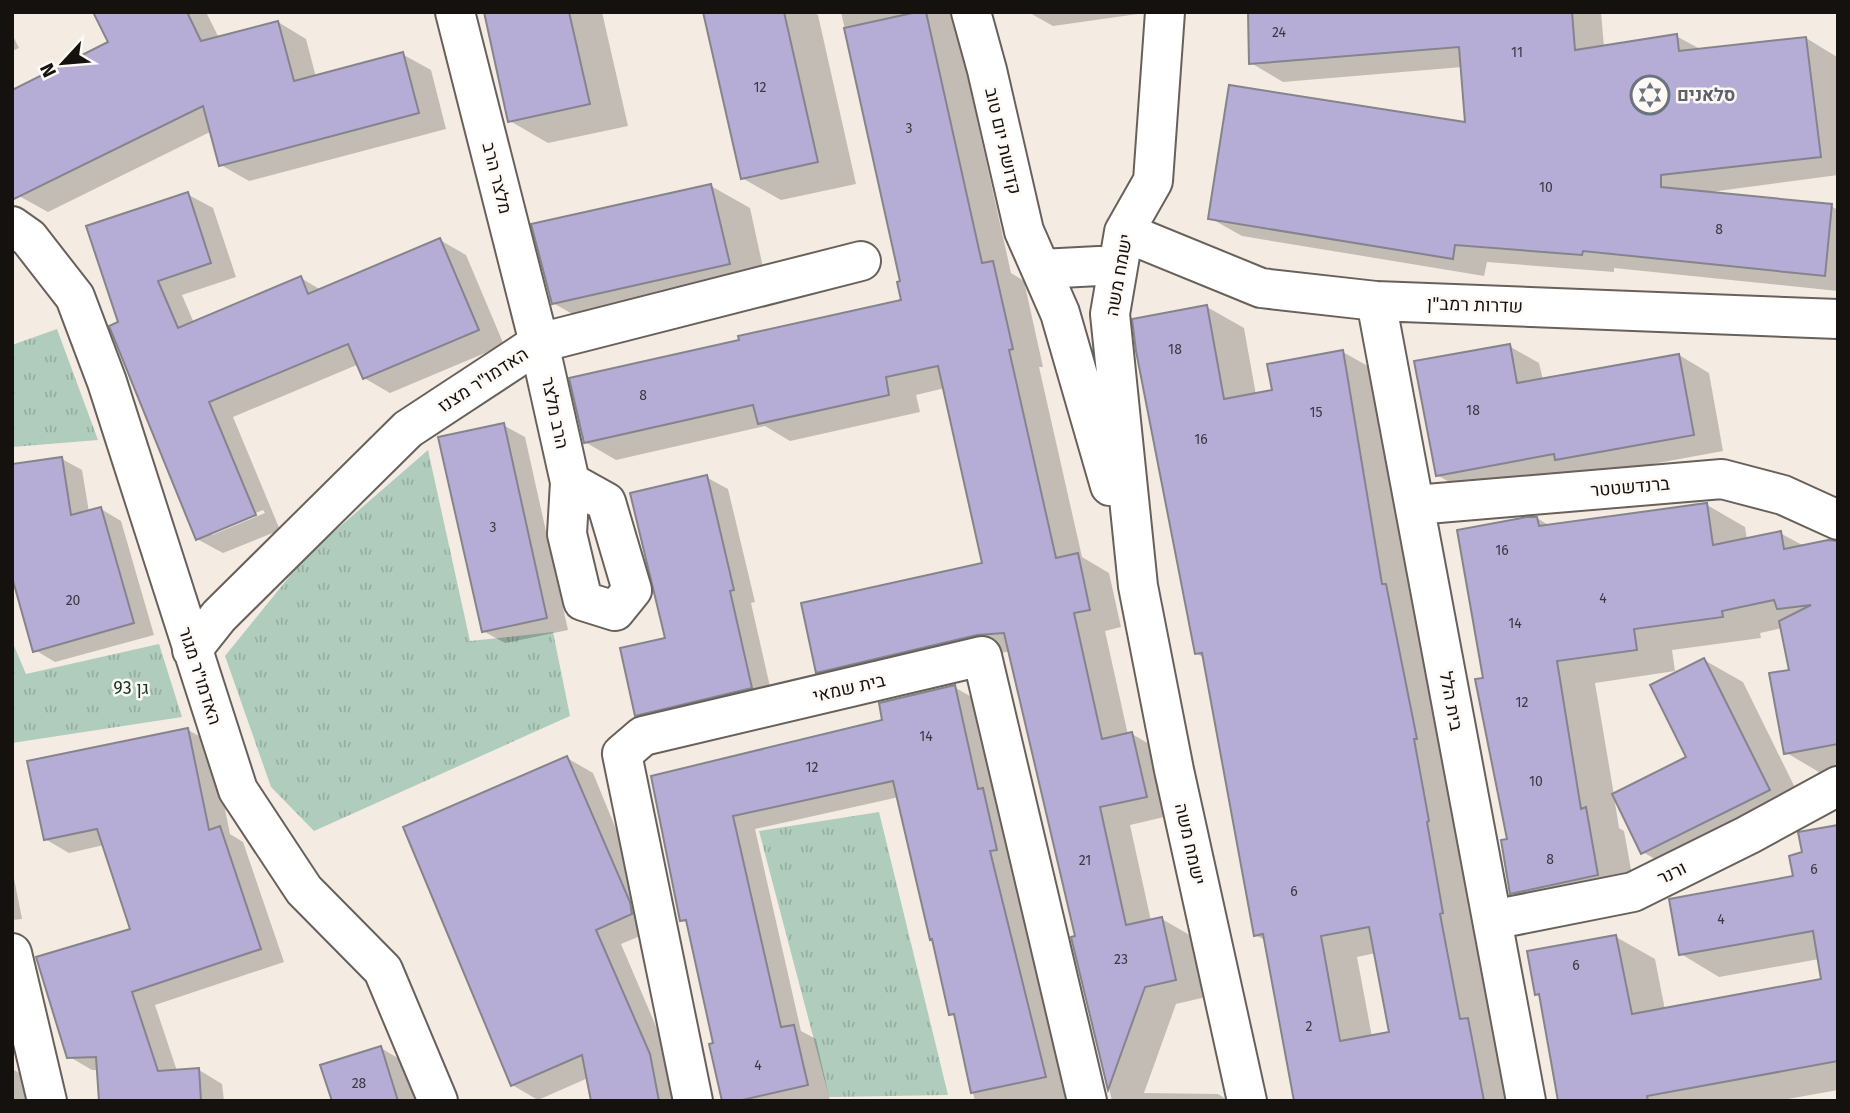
<svg xmlns="http://www.w3.org/2000/svg" width="1850" height="1113" font-family="'Fira Sans',Heebo,sans-serif">
  <defs>
    <pattern id="park-tufts" width="24" height="20" patternUnits="userSpaceOnUse" patternTransform="scale(1.75)"><rect width="24" height="20" fill="#b0ccbd"/><path d="M3 7l-1-3M5 7V3M7 7l1-3M15 17l-1-3M17 17v-4M19 17l1-3" fill="none" stroke="#96aea1"/></pattern>
  </defs>
  <rect width="100%" height="100%" fill="#f4ebe3"/>
  <path fill="url(#park-tufts)" d="M57,329L98,440L12,447V345Z
    M428,450L470,641L553,632L570,716L314,831L271,787L225,656L306,556Z
    M12,641L26,674L159,644L182,717L12,743Z
    M879,812L948,1095L829,1097L759,831Z"/>
  <path fill="#0003" fill-rule="evenodd" d="M95,12H206L219,38L278,22L306,39L316,77L402,54L431,70L446,129L249,181L221,165L212,131L48,212L19,196L110,43Z
    M486,12H602L628,126L548,143L510,121Z
    M705,12H813L818,15L856,184L781,200L742,178Z
    M841,12H953L1011,273L1024,281L1043,367H1039L1082,557L1109,573L1121,627L1105,631L1128,735L1132,734L1163,752L1177,814L1130,825L1151,921L1162,919L1193,937L1206,997L1176,1004L1144,1093L1218,1094L1229,1101H1112L1010,651L849,690L818,672L984,564L945,388L916,395L920,412L790,441L765,426L616,460L585,442L741,342L903,301L902,282Z
    M1028,12H1152L1053,26Z
    M1249,12H1601L1604,47L1676,36L1702,50L1806,38L1837,57L1838,175L1703,193L1831,206L1838,210V291L1614,268V272L1487,262L1484,276L1242,236L1210,218L1467,124L1462,67L1283,82L1251,63Z
    M12,34L19,48L12,51Z
    M711,186L750,208L767,286L592,325L553,303Z
    M187,194L213,208L236,277L182,295L194,323L301,278L321,290L440,240L466,255L504,345L390,393L364,378L359,364L233,417L280,530L223,553L197,539L120,323ZM263,510L265,513L212,535V531Z
    M1207,307L1244,328L1256,395L1274,391L1343,352L1380,373L1516,1101H1295L1265,940L1255,935L1204,658L1196,653ZM1376,953L1391,1034L1372,1037L1357,957Z
    M1509,346L1539,363L1543,380L1679,355L1709,373L1723,451L1587,476L1467,492L1437,475Z
    M503,425L525,437L568,630L505,643L483,631Z
    M62,459L82,470L89,512L101,509L121,521L154,635L55,662L35,650Z
    M706,477L728,489L755,602L751,603L773,700L658,728L637,715L667,639Z
    M1707,505L1745,527L1747,540L1780,533L1804,546L1838,543V772L1824,775L1785,752L1791,671L1782,628L1760,633L1761,638L1672,650L1675,671L1595,683L1614,795L1689,758L1704,660L1743,682L1807,812L1681,875L1643,852L1614,796L1619,828L1624,831L1636,897L1551,915L1512,893L1509,840L1485,679L1537,518L1550,526Z
    M954,687L977,700L1070,1101H975L899,797L755,829L801,1031L816,1039L830,1101H724L715,1044L689,924L682,920L653,777L885,721Z
    M188,730L212,743L230,834L243,842L284,962L155,1005L177,1071L199,1070L222,1084L224,1101H101L99,1070H92L68,1056L133,930L104,845L69,853L45,839Z
    M567,758L593,773L657,929L621,944L675,1071L681,1101H592L588,1078L538,1100L512,1085Z
    M1838,827V1090L1777,1101H1560L1541,996L1536,994L1616,937L1655,959L1665,1010L1824,981L1819,959L1719,977L1681,954L1795,878L1804,853Z
    M12,868L22,919L12,920Z
    M381,1048L411,1066L422,1101H334Z
    M12,1069L38,1083L39,1101H12Z"/>
  <path fill="#b6add6" stroke="#85848d" stroke-width="2" fill-rule="evenodd" d="M93,12H187L201,41L278,21L294,81L403,52L419,113L219,166L203,106L12,200V90L108,42Z
    M484,12H569L590,104L508,122Z
    M703,12H784L818,162L741,179Z
    M917,12H926L982,263L993,261L1013,349L1009,350L1056,558L1078,553L1090,610L1074,613L1102,739L1132,732L1147,797L1100,807L1126,925L1162,917L1176,980L1145,987L1108,1090L1071,937L1075,936L1004,633L977,635L816,673L801,603L982,563L938,366L886,377L889,395L758,424L753,405L584,443L569,378L739,340L738,336L901,300L897,282L900,281L844,28Z
    M1248,12H1572L1575,50L1677,34L1679,51L1806,37L1821,157L1661,175V187L1832,204L1825,276L1583,251L1582,255L1455,245L1453,259L1208,219L1229,85L1465,122L1459,47L1249,64Z
    M711,184L730,264L552,304L531,224Z
    M188,192L211,263L158,281L178,328L301,276L308,294L440,238L479,330L363,379L348,344L209,402L256,515L196,540L109,326L118,322L86,226Z
    M1207,305L1224,399L1272,390L1267,364L1343,350L1382,584H1386L1417,739H1414L1429,821L1427,822L1443,913L1440,914L1460,1019L1468,1018L1484,1101H1294L1263,934L1254,936L1202,653L1195,654L1136,351L1132,319ZM1369,927L1389,1032L1340,1041L1321,936Z
    M1510,344L1517,383L1679,354L1694,435L1555,460L1554,454L1436,476L1414,361Z
    M504,423L547,618L482,632L438,437Z
    M62,457L71,515L101,507L134,623L33,652L12,577V464Z
    M707,475L734,590L730,591L752,688L635,716L620,648L665,638L630,493Z
    M1707,503L1713,545L1781,531L1784,549L1828,540L1838,541V744L1784,754L1769,673L1789,670L1779,621L1811,605L1777,609L1774,600L1722,611L1723,617L1634,629L1637,650L1557,661L1581,809L1586,807L1598,875L1510,894L1501,840L1507,839L1475,679L1483,678L1457,530L1527,517H1537L1539,526Z
    M1704,658L1770,790L1641,854L1612,794L1686,757L1650,685Z
    M955,685L978,789L983,788L997,850L990,851L1046,1077L971,1093L954,1014L949,1015L932,939L930,940L893,781L733,816L781,1027L794,1025L808,1085L738,1101H722L709,1044L713,1043L686,920L680,921L651,776L882,720L879,703Z
    M188,728L209,830L220,826L261,949L132,992L158,1071L199,1068L201,1101H99L96,1057L67,1058L36,957L130,929L97,829L44,840L27,761Z
    M567,756L630,902L632,914L596,930L650,1054L659,1101H591L582,1055L511,1086L403,827Z
    M1838,825V1061L1647,1096L1648,1101H1558L1539,994L1535,995L1527,951L1616,935L1632,1014L1821,979L1813,931L1679,955L1669,899L1793,876L1789,856L1802,852L1798,832Z
    M381,1046L398,1101H332L320,1065Z"/>
  <g fill="none" stroke-linecap="round" stroke-linejoin="round">
    <defs>
      <path id="minor" d="M455,12L539,343L570,482
        M971,12L987,70L1024,231L1060,313L1110,486
        M1165,12L1153,181L1124,232L1110,314L1138,586L1174,770L1247,1101
        M12,226L29,238L75,297L107,382L238,790L304,890L383,970L438,1101
        M1124,232L1261,288L1376,301L1838,319
        M1041,269L1118,265
        M1376,301L1526,1101
        M570,482L606,502L632,590L615,611L583,601L567,534Z
        M1415,505L1722,479L1783,495L1838,520
        M192,650L219,616L408,429L539,343L861,261
        M1492,920L1633,892L1748,835L1838,786
        M12,953L47,1101
        M693,1101L622,754L643,736L982,656L1087,1101"/>
    </defs>
    <use href="#minor" stroke="#68605a" stroke-width="42"/>
    <use href="#minor" stroke="#fff" stroke-width="38"/>
  </g>
  <defs>
    <symbol id="synagogue-ring" viewBox="-11 -11 22 22"><circle r="9.5" fill="#fef9f4" stroke="#6b7280" stroke-width="1.5"/><path d="M0-6.5L5.6 3.2H-5.6ZM0 6.5L5.6-3.2H-5.6Z" fill="#6b7280"/></symbol>
  </defs>
  <g fill-rule="evenodd">
    <use href="#synagogue-ring" x="1628" y="73" width="44" height="44"/>
  </g>
  <g text-anchor="middle" stroke-width="5" stroke-linejoin="round" paint-order="stroke">
    <g font-size="14" fill="#3c3841">
      <text x="1279" y="37">24</text>
      <text x="1517" y="57">11</text>
      <text x="760" y="92">12</text>
      <text x="909" y="133">3</text>
      <text x="1546" y="192">10</text>
      <text x="1719" y="234">8</text>
      <text x="1175" y="354">18</text>
      <text x="643" y="400">8</text>
      <text x="1473" y="415">18</text>
      <text x="1316" y="417">15</text>
      <text x="1201" y="444">16</text>
      <text x="493" y="532">3</text>
      <text x="1502" y="555">16</text>
      <text x="1603" y="603">4</text>
      <text x="73" y="605">20</text>
      <text x="1515" y="628">14</text>
      <text x="1522" y="707">12</text>
      <text x="926" y="741">14</text>
      <text x="812" y="772">12</text>
      <text x="1536" y="786">10</text>
      <text x="1550" y="864">8</text>
      <text x="1085" y="865">21</text>
      <text x="1814" y="874">6</text>
      <text x="1294" y="896">6</text>
      <text x="1721" y="924">4</text>
      <text x="1121" y="964">23</text>
      <text x="1576" y="970">6</text>
      <text x="1309" y="1031">2</text>
      <text x="758" y="1070">4</text>
      <text x="359" y="1088">28</text>
    </g>
    <g font-size="18" font-weight="bold" fill="#5b616d" stroke="#fef9f4" text-anchor="start">
      <text x="1677" y="101">סלאנים</text>
    </g>
    <g font-size="18" fill="#14110f" stroke="#fef9f4">
      <text transform="translate(1003 141) rotate(77)" y="6">קדושת יום טוב</text>
      <text transform="translate(497 178) rotate(76)" y="6">מלצר הרב</text>
      <text transform="translate(1119 275) rotate(-80)" y="6">ישמח משה</text>
      <text transform="translate(1475 305) rotate(2)" y="6">שדרות רמב"ן</text>
      <text transform="translate(483 380) rotate(-33)" y="6">האדמו"ר מצנז</text>
      <text transform="translate(555 413) rotate(78)" y="6">הרב מלצר</text>
      <text transform="translate(1630 487) rotate(-5)" y="6">ברנדשטטר</text>
      <text transform="translate(200 676) rotate(72)" y="6">האדמו"ר מגור</text>
      <text transform="translate(849 688) rotate(-13)" y="6">בית שמאי</text>
      <text transform="translate(1451 701) rotate(79)" y="6">בית הלל</text>
      <text transform="translate(1190 844) rotate(77)" y="6">ישמח משה</text>
      <text transform="translate(1672 873) rotate(-26)" y="6">ורנר</text>
    </g>
    <g font-size="18" fill="#0f3625" stroke="#fef9f4">
      <text x="131" y="694">גן 93</text>
    </g>
  </g>
  <rect width="1850" height="1113" fill="none" stroke="#14110f" stroke-width="28"/>
  <g transform="translate(63 63) rotate(244)" stroke="#fef9f4" stroke-width="5" paint-order="stroke">
  <path d="M0-5L12 26L0 18L-12 26Z" fill="#14110f"/>
  <text y="-10" font-size="19" font-weight="bold" text-anchor="middle" fill="#14110f">N</text>
  </g>
</svg>
